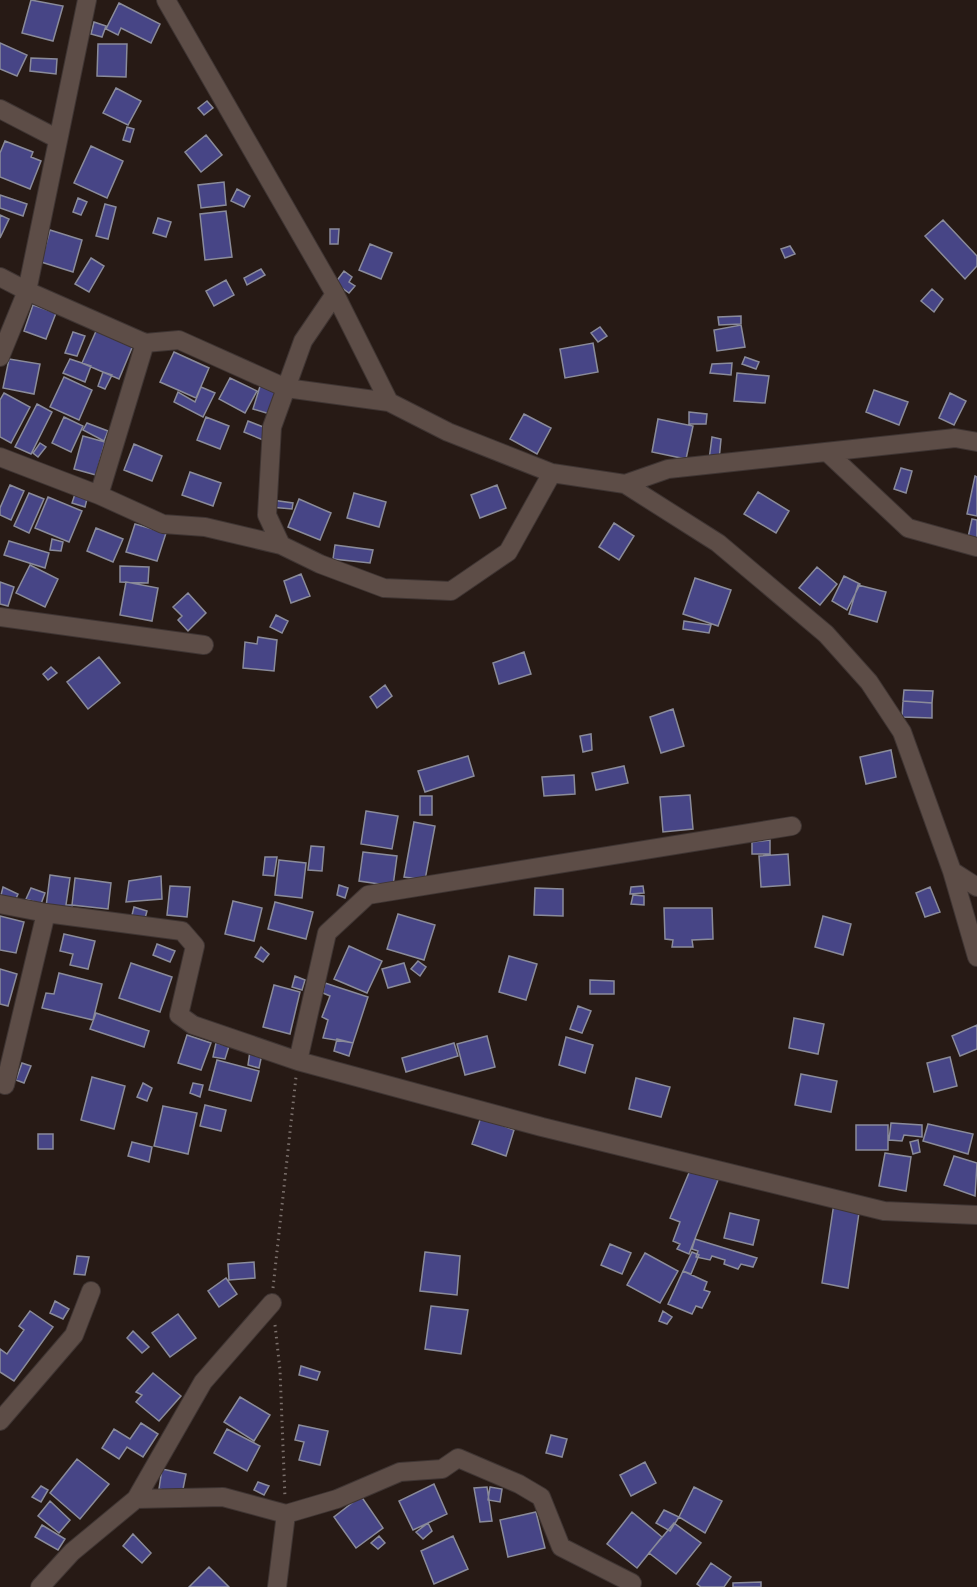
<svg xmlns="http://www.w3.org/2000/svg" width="977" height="1587" font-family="'Fira Sans Condensed',sans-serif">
  <rect width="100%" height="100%" fill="#271a15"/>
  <path fill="#474586" stroke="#8a8b9a" stroke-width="1.5" d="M31,0L63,6L53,41L22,33Z
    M119,3L160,24L151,43L121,28L118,35L106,29Z
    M94,22L106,26L102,37L91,34Z
    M0,43L27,55L17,76L0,69Z
    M98,44H127L126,77L97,76Z
    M31,58L57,59L56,74L30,71Z
    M116,88L141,101L128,125L103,113Z
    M207,101L213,108L204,115L198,108Z
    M127,127L134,129L130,142L123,140Z
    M206,135L222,155L201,172L185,152Z
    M5,141L33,152L31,157L41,161L30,189L0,177V153Z
    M91,146L123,161L107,198L74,183Z
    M224,182L226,205L201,208L198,185Z
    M237,189L250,196L244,207L231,201Z
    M0,195L27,204L23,216L0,208Z
    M78,198L87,202L81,215L73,212Z
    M105,204L116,207L108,239L96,236Z
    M226,211L232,257L205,260L200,214Z
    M0,215L9,219L0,238Z
    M158,218L171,222L166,237L153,233Z
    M943,220L977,256V266L965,279L925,236Z
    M330,229H339L338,244H330Z
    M50,230L82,240L73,272L41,262Z
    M370,244L392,253L381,279L359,270Z
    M790,246L795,254L785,258L781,249Z
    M91,258L104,266L89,292L75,284Z
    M261,269L265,275L247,285L244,278Z
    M344,271L352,277L349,282L355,286L349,293L335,283Z
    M226,280L234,295L214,306L206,291Z
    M932,289L943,299L934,312L921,301Z
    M33,305L56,313L46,339L24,331Z
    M741,316V324L719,325L718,317Z
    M741,325L745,347L717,351L714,330Z
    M600,327L607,336L598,342L591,333Z
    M97,329L134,343L119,379L82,363Z
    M73,332L85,336L77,356L65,353Z
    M593,343L598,372L565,378L560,349Z
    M174,352L209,368L196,398L160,382Z
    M745,357L759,362L756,369L742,364Z
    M9,359L40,364L34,394L3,388Z
    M70,359L91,366L85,382L63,373Z
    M732,363L731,375L710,373L712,364Z
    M103,372L112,375L105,389L98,386Z
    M737,373L769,376L765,403L734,401Z
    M64,377L92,390L79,420L50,407Z
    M230,378L257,391L245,413L219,399Z
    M261,383L278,389L270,414L253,409Z
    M201,387L215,393L203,417L174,402L178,392L195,402Z
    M874,390L908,402L899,425L866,412Z
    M4,393L30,407L11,443L0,437V400Z
    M950,393L966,401L954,425L939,418Z
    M37,404L52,412L31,454L15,447Z
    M689,412L707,414L706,424H689Z
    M524,414L551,428L537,454L510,439Z
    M64,417L83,426L71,452L52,443Z
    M206,417L229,426L220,449L197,440Z
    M658,419L693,426L686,459L652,452Z
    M248,421L266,428L263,440L244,432Z
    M87,423L108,431L104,441L83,430Z
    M83,436L105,442L96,475L74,469Z
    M712,437L721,439L719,460H709Z
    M40,443L46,447L38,457L33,453Z
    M134,444L162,456L152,481L124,470Z
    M901,468L912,471L906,493L894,489Z
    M190,472L221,483L213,506L182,495Z
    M975,476L977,477V516L967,514Z
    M10,485L24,491L11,520L0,515V508Z
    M497,485L506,508L480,518L471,495Z
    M758,492L789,511L776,533L744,514Z
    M29,493L44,499L29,533L14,526Z
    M354,493L386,502L379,527L347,518Z
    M75,494L87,499L85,507L72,503Z
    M48,497L82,511L69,542L35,528Z
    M299,499L331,513L320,540L288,527Z
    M272,500L293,503L292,509L270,507Z
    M972,519L977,520V544L967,542Z
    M614,523L634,536L619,560L599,547Z
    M135,524L166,533L157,561L126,552Z
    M96,528L123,539L113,562L87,551Z
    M52,539L63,542L61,551L50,550Z
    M9,541L49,553L45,568L4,555Z
    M335,545L373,550L370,563L333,559Z
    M30,565L58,579L45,607L16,593Z
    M120,566L149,567L148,583L120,582Z
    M817,567L837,584L820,605L799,588Z
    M301,574L310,596L291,603L284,581Z
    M844,576L860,584L847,610L832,601Z
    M695,578L731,590L718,626L683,614Z
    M0,582L14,587L8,606L0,604Z
    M126,582L158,588L152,621L120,615Z
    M858,585L886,592L877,622L849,614Z
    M188,593L206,613L188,631L178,620L182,616L173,607Z
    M276,615L288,621L282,633L270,627Z
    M684,621L711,625L709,633L683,629Z
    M258,637L277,640L274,671L243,668L245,642L257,644Z
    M524,652L531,674L499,684L493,663Z
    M99,657L120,683L88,709L67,682Z
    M51,667L57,673L48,680L43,674Z
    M385,685L392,696L377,708L370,697Z
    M904,690L933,691L932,703L903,701Z
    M903,701L932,703V718L902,717Z
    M673,709L684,746L661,753L650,717Z
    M591,734L592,750L583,752L580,736Z
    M891,750L896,777L866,784L860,757Z
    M468,756L474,776L425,792L418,771Z
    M624,766L628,783L596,790L592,773Z
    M574,775L575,794L544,796L542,777Z
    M690,795L693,829L663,832L660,797Z
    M420,796H432V815H420Z
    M366,811L398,816L392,849L361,844Z
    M414,822L435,826L425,880L404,877Z
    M770,840V854H752V842Z
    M311,846L324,847L322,871L308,870Z
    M363,852L397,856L393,886L359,881Z
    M788,854L790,885L761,887L759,856Z
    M265,857H277L274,876L263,875Z
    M279,860L306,863L302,898L275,895Z
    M50,875L70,878L66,905H72V912L46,907Z
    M161,876L162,899L126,902L129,881Z
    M75,878L111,883L108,909L72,905Z
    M339,885L348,888L345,898L337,895Z
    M170,886L190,887L187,917L167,915Z
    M643,886L644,893L630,894L631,887Z
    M3,887L18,894L13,905L0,899Z
    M930,887L940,912L925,917L916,893Z
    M31,888L45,893L41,904L26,899Z
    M535,888L563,889V916L534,915Z
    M633,895L644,896V905L631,904Z
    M233,901L262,908L254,941L225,934Z
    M275,902L313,912L306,939L268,929Z
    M134,907L147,911L144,922L131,919Z
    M664,908H712L713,939L692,940L693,947H672L673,940L665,939Z
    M398,914L435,925L424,960L387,949Z
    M0,916L24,922L16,953L0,950Z
    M823,916L851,924L843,955L815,947Z
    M64,934L95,941L88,969L70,965L73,954L60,951Z
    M157,944L175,951L170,962L153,955Z
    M349,946L382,961L367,993L334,979Z
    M261,947L269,954L263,962L255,957Z
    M509,956L537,964L526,1000L499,992Z
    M418,961L426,967L420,976L411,969Z
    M131,963L172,977L160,1012L119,998Z
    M404,963L410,982L388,988L382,969Z
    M0,969L17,974L8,1006L0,1004Z
    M59,973L102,984L93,1020L42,1008L46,993L54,994Z
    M295,976L305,980L302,990L292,987Z
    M590,980L614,981V994H590Z
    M325,983L368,997L353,1043L323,1038L328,1020L322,1017L330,996L323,993Z
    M274,985L300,992L290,1034L263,1027Z
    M578,1006L591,1011L582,1033L570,1029Z
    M96,1013L149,1031L144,1047L90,1029Z
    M794,1018L824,1024L818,1054L789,1048Z
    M977,1025V1049L960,1056L952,1036Z
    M187,1035L211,1043L201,1070L178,1063Z
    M487,1036L495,1067L465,1075L457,1044Z
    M566,1037L593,1045L585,1073L559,1065Z
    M337,1039L353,1043L349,1056L334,1051Z
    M216,1043L229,1046L225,1059L213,1057Z
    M454,1043L458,1056L406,1072L402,1058Z
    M250,1051L262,1054L259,1068L248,1065Z
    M950,1057L957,1086L934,1092L927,1063Z
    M217,1060L259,1071L251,1101L209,1090Z
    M22,1063L31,1066L24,1083L16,1080Z
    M801,1074L837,1081L831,1112L795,1105Z
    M92,1077L125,1086L114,1129L81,1120Z
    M636,1078L670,1087L661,1117L629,1109Z
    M143,1083L152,1088L147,1101L137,1097Z
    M193,1083L203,1085L200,1097L190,1093Z
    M205,1105L226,1110L221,1131L200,1126Z
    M163,1106L197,1113L188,1154L154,1146Z
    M481,1117L514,1130L506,1156L472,1144Z
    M891,1123L922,1125V1137L904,1135L902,1141L889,1140Z
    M928,1124L973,1134L968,1154L923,1141Z
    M856,1125H888V1150H856Z
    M38,1134H53V1149H38Z
    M918,1140L920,1152L913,1154L910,1142Z
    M132,1142L152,1147L149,1162L128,1156Z
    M885,1153L911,1157L906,1191L879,1186Z
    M954,1156L977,1163L975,1196L944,1185Z
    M691,1168L718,1180L689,1254L677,1249L680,1244L673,1241L680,1222L670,1218Z
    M834,1203L860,1206L848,1288L822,1283Z
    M730,1213L759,1220L753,1245L724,1238Z
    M695,1239L757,1258L753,1267L741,1264L738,1269L724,1264L725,1260L712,1256L710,1260L696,1257L698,1251L692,1249Z
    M610,1244L631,1253L622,1274L601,1265Z
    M425,1252L460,1256L457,1295L420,1291Z
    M692,1252L699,1255L691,1274L683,1271Z
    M645,1253L678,1271L660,1303L627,1285Z
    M77,1256L89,1257L85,1275L74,1274Z
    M254,1262L255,1278L229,1280L228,1264Z
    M683,1271L707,1282L704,1290L710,1292L702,1308L696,1306L692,1314L668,1304Z
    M226,1278L237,1294L219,1307L208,1291Z
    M55,1301L69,1309L63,1319L50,1313Z
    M431,1306L468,1310L461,1354L425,1349Z
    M30,1311L53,1327L14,1381L0,1372V1349L7,1354L24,1330L19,1326Z
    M663,1311L672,1317L667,1324L659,1321Z
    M178,1314L196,1338L170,1357L152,1333Z
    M133,1331L149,1347L142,1353L127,1338Z
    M301,1366L320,1372L317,1380L299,1375Z
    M153,1373L181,1396L159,1421L136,1402L142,1395L136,1392Z
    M240,1397L270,1415L254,1441L224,1422Z
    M141,1423L158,1434L143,1457L127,1447L119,1459L102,1448L114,1429L130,1439Z
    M299,1425L328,1431L320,1465L299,1460L304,1442L295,1440Z
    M227,1429L260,1446L247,1471L214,1453Z
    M551,1435L567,1439L562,1457L546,1453Z
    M77,1459L109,1484L80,1519L50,1493Z
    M645,1462L656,1483L631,1496L620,1475Z
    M162,1469L186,1474L182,1494L159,1489Z
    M258,1482L269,1486L264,1495L254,1490Z
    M434,1484L447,1514L413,1530L399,1501Z
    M41,1486L48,1490L41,1502L32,1497Z
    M487,1487L492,1521L480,1522L474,1488Z
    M490,1487L502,1489L500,1502L488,1500Z
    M694,1487L722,1501L705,1533L679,1517Z
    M361,1496L383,1528L356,1548L334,1517Z
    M50,1501L70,1520L59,1533L38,1516Z
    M664,1510L679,1517L670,1531L656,1523Z
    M536,1512L545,1548L508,1557L500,1520Z
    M632,1512L662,1537L637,1568L607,1544Z
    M428,1523L432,1531L423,1539L416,1532Z
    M674,1523L701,1543L676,1574L649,1553Z
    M42,1525L65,1539L58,1550L35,1537Z
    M133,1534L151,1553L142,1563L123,1546Z
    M379,1536L385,1543L378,1549L371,1543Z
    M453,1536L468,1569L434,1584L421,1551Z
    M711,1563L731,1577L724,1587H701L697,1584Z
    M209,1567L229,1587H189Z
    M761,1582V1587H733V1583Z"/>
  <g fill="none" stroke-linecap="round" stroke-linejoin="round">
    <defs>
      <path id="minor" d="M166,0L335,294L389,402L448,432L552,473L625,484L718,543L826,634L869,682L902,732L952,871L977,957
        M0,109L58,139
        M0,277L27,291L145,343L99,495
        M335,294L303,341L272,427L267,515L281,545L320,564L384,588L451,591L508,552L552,473
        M145,343L179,340L286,388L389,402
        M0,357L27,291L87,0
        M827,452L908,528L977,547
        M0,457L99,495L163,524L205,527L281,545
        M625,484L668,469L955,438L977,442
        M0,617L204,645
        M952,871L977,887
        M0,904L46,913L182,931L195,946L179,1015L193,1025L298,1061L542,1127L884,1211L977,1215
        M298,1061L327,933L368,895L792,826
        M5,1085L46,913
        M0,1421L74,1335L91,1291
        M136,1499L223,1497L286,1514L337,1499L400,1472L442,1469L458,1458L519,1484L541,1497L561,1547L632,1583
        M40,1587L72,1552L136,1499L203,1382L272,1303
        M277,1587L286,1514"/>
    </defs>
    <use href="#minor" stroke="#3f3533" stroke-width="20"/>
    <path stroke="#7b706c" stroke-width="3" stroke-dasharray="1.5 4.5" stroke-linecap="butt" d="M273,1288L296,1077
      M275,1325L280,1370L285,1498"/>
    <use href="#minor" stroke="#5d4d47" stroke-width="18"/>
  </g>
</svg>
